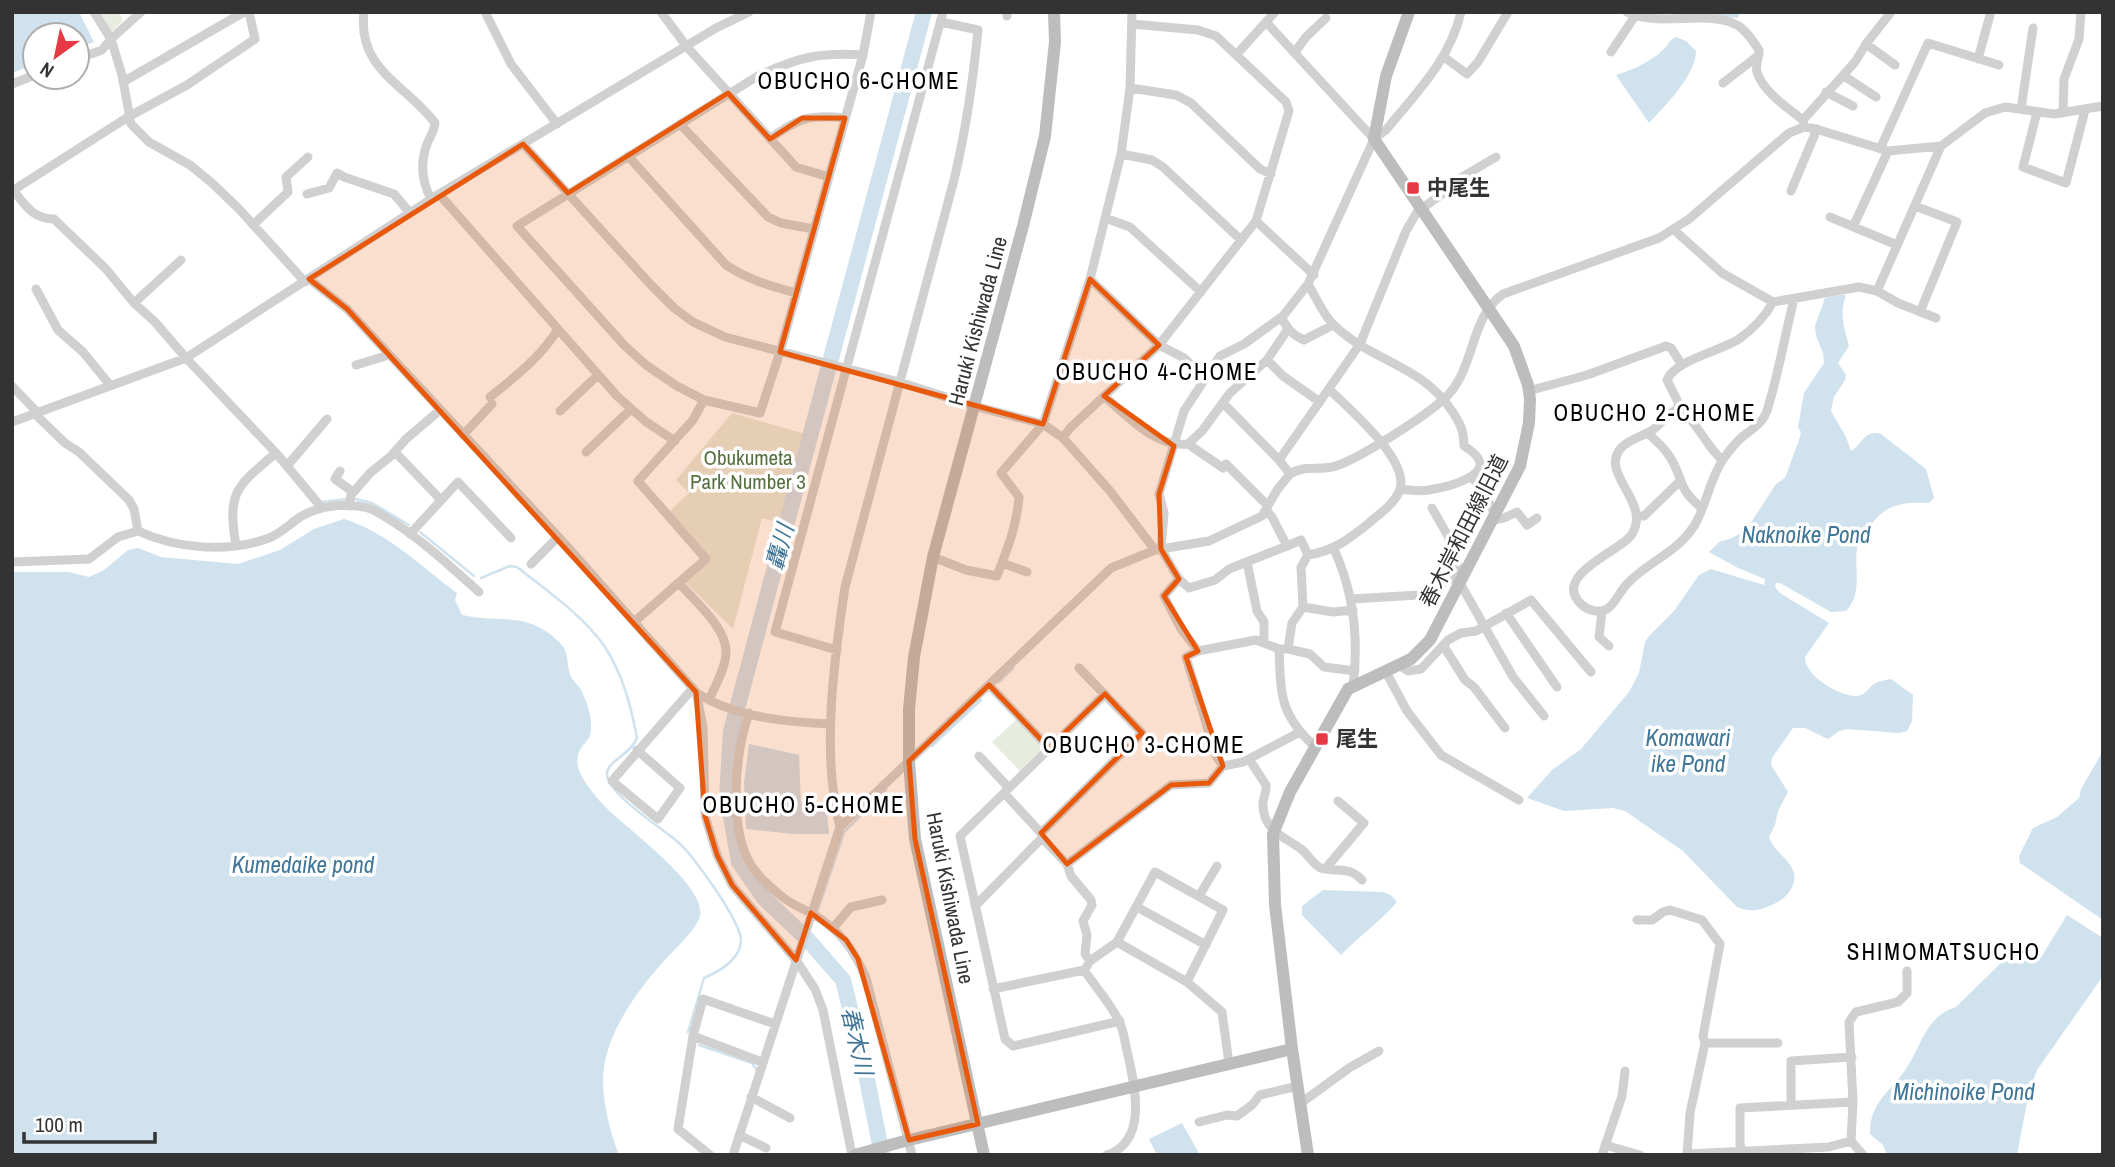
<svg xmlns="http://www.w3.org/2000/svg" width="2115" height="1167" font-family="'Archivo Narrow','Noto Sans JP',sans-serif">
  <rect width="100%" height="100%" fill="#fff"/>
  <path fill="#e6ecdf" d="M98,12H119L123,21L111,32Z
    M732,413L809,435L785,524L762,518L733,629L683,580L711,559L667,514L689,493L676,480Z
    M1016,720L1040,744V751L1020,771L992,742Z"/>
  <path fill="#cfe2ee" d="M12,12H79L94,42L77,48V35H35V64L12,73Z
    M1655,12H1740L1738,18Z
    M1676,37L1686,41L1696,51C1696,75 1665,106 1649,123L1616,75C1632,70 1651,62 1664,49C1669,44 1669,40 1676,37Z
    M1840,295H1846C1839,314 1844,327 1849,346L1838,363L1846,375L1845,380L1834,397L1831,411L1846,437L1851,451C1863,444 1864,429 1881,434L1926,469L1934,498L1929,503C1900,502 1885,504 1868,529C1864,535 1859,541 1857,548C1854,569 1863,593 1846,611L1831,612L1780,583H1776L1775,587L1780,593L1829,623L1805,657C1804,677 1847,701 1861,695C1867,693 1869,687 1874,684C1879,681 1886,680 1891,679L1913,695L1912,721L1907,731L1899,733L1847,729L1839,731L1828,739L1805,728H1793L1772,758L1771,765L1788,792L1778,811L1775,825L1769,837C1773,850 1786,857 1792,868C1800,883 1787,898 1774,904C1761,910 1751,913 1737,907L1683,851L1625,811L1613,808L1564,811L1527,798L1552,770L1581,749L1629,692L1639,673L1645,642L1649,636L1674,611L1699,575L1711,569L1764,585L1765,579L1738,568L1709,552L1719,542L1732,538L1743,532L1752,521L1776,484L1785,478L1800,437L1801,432L1798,427L1804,393L1824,363L1823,353L1816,336L1815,326L1825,298Z
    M344,519C389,533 420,566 457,593L455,600L462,615C501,624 528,610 560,643C570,653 566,665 571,677C574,682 578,685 581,690C587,702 592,716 591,730C591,737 585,743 581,748C570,766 586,784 598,799C616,822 707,883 700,916C697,929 673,951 663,962C638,990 610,1028 604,1067C600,1093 609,1130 619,1155H12V572H69L89,577L104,570L128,550L138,548L161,557L238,564L280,550L314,529Z
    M749,744L799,755L801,803L826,804L829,834H794L746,829L744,783Z
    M2103,751V920L2020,863L2019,856L2033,828L2057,817L2079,798L2081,789Z
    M1323,890L1383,892L1391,895L1397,902C1380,922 1359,936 1341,955L1302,915V906Z
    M2067,915L2103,938V976L2037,1070L2029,1092L2017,1155H1887L1883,1145L1870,1134C1869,1103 1891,1091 1906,1069C1921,1046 1927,1015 1956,1007L2008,956L2040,959Z
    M1182,1123L1200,1155H1157L1149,1139Z"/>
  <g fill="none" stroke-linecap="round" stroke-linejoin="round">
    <path stroke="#cfe2ee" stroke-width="2.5" d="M352,498L372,503L409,525
      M322,502L347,499
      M420,532L474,576
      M481,578L510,566L517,567C547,591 583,615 605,647C623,675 631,706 637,738C632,753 608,761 607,773C605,793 665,830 679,843C693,855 743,924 741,942C739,960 718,972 704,978L688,1032
      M999,682L1013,668
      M932,746L981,700
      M817,912L844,832L886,790
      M699,1045L752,1063L756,1069"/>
    <path stroke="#cfe2ee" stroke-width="16" d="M882,1155L864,1064L843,980L808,940L764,898L739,862L727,795L731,731L924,12"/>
    <path stroke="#d0d0d0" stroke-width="9" d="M141,12L111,39L122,75L131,124L149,142L190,165L212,183L239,209L305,282
      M364,12C357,70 406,84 435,123C434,131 430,137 427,144C420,163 422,182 431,199
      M485,12L511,64L557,124
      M661,12L687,47L796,167L829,177
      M1007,12V16
      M1627,12C1659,28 1707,9 1737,25C1746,30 1753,41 1759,50C1759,57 1755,66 1757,72C1763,92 1788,108 1803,120
      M1267,23L1374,139
      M1866,44L1895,65
      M1295,52L1306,37L1326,18
      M1611,52L1635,16
      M1237,54L1275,12
      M863,55C818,52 796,58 756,77L517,226L624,345L646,365L677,386L704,400L760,413L780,352L863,55L871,12
      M1444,57L1467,74L1478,62L1508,12
      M77,59L102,50L111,39L94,12
      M1978,59L1990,15
      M1844,76L1876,97
      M123,82L244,12
      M1723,83L1759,55
      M12,84L35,75
      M1130,88L1176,95L1191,103L1260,169L1271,174
      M1826,92L1853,106
      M2021,109L2033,28
      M2037,112L2023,167L2066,183L2085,110
      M2063,113L2064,79L2079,39L2081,12
      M680,124L768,217L781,223L814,229
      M1804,125L1803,120L1855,62L1866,44L1891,12
      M770,139C797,118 811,114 845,118
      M523,144L651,285L674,308L693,322L725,337L899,382L974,406L1043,424L1063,438L1110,491L1155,550
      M1880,149L1928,43L1999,65
      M1121,154L1152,160L1163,167L1241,240
      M628,156L726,265C749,280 770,286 796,293
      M13,190C25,205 33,219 54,219L106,269L134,303L155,322L186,358L276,453L321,507
      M12,191L128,117L187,85L255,39L249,12
      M1791,191L1817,129
      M307,194L329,188L337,173L344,177L394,194L410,213
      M439,194L617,396L645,421L675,441
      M1915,206L1957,222L1920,312
      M1421,209L1442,194L1452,183L1496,157
      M1830,217L1897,245
      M1105,218L1130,227L1201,292
      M1256,221L1314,275
      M253,225L288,192L286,177L308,157
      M1853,227L1888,151
      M1673,229L1722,273L1773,302L1859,287L1877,291L1898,303L1936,318
      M309,279L347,309L565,544L696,692L703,727L705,816L717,855L732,885L796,960L815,989L823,1010L852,1155
      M1090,279L1159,345L1184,358L1205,377
      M36,289L58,330L83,352L110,385
      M1877,291L1941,146
      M134,303L181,260
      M1281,317C1287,328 1292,335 1304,340L1333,325
      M1267,360L1283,376L1320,402
      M356,365L389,355
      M12,386L38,413
      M1528,391L1587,375L1666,346L1671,348L1682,365
      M1104,396C1127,416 1156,448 1188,444L1223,468L1226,464L1268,506
      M490,397C515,377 541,357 558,329
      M1223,403L1279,460
      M1678,409C1667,413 1663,422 1654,429C1644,436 1631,438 1622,447C1597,473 1652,501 1632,534C1624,550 1549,575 1582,605C1589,611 1599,613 1607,609C1615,604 1620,591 1627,584C1647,562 1677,553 1694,526C1707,505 1709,479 1724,458C1729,451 1734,444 1741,438C1748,432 1760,425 1764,417C1768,411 1769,403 1771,397C1780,365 1786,331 1794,299
      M560,411L598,375
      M35,414L65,443L79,452L129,500L134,509L138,531
      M12,422L186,358L439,194L716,28L749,12
      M1647,433C1656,440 1664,448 1670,457C1684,479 1677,489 1702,508
      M463,435L492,404
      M1063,438L1070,428L1159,345L1256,221L1289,111L1286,102L1216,36L1198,30L1132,24
      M1188,444L1202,431L1230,393L1267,360L1288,329
      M395,452L441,500
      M586,452L631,409
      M1722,460C1706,446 1695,418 1678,409V402L1667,380C1675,360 1721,351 1739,339C1753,329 1765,317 1773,302
      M287,466L327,419
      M340,471L335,479L353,492
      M1290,474C1304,465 1316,470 1332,467C1355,462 1429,414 1447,396C1475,368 1470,317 1503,294L1659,238L1689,219L1789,133L1804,127L1816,129L1888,151L1941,146L1985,113L2005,107L2054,114L2103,106
      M1471,477L1484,491L1495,515
      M1400,489C1410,490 1419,492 1429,490C1452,486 1507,472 1464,446C1464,431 1460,423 1452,411C1421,364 1370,361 1334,325C1323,315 1316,297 1308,284L1374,139L1386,130C1416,93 1450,60 1461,12
      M349,506L351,495L370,473L391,456L406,439L440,410
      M1432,508L1448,536L1461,574
      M1266,510L1272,517L1287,546L1229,569L1215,580L1189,588L1179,579L1161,549L1164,513L1159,494L1184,411L1220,356L1244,344L1283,316L1308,284
      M1638,516H1644L1679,482
      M1493,520L1504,518L1517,512L1527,525L1537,518
      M410,534L458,482L511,538
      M236,546C227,491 236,487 276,453
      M1287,546L1301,540L1308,555C1334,551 1349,539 1369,523C1379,514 1393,505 1399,492C1413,462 1349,409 1330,390
      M1334,549C1354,593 1359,638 1353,686
      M1308,555L1301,567L1303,607L1333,612L1353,610
      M933,557L966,570L997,576C1007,550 1017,525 1019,497L1001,473L1043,424L1090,279L1121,154L1130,88L1132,12
      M12,562L89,559L118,537L138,531C177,549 228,553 269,538C280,534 290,524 300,517C318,506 347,502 368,508C374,509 381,515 387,518C420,538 450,566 479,592
      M1247,562L1257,611L1264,622V643
      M1002,563L1027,572
      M531,564L558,537
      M1179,579L1164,596L1181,629L1198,651
      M679,583C695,601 728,629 726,654C725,669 715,686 709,700
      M1460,583L1513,677L1544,716
      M1351,599L1419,595L1461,574L1465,575
      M1602,611L1599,637L1609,646
      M1506,613L1557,687
      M635,621L706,559L638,481L693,420L704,400
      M1443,645L1465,680L1474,687L1505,728
      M1279,649C1281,694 1279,713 1314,746
      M1288,649L1292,623L1303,607
      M837,650L775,632L943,12
      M1399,665L1408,671L1421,669L1448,640L1461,633L1476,631L1531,600L1591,672
      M1386,672L1407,711L1441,755L1519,800
      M989,685L1049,748
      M697,693C734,717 786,722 830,724
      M1105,694L960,836L1005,1039L1013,1046L1120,1021
      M749,713C735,753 728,827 751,865C758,876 770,887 780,895C790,904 801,908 813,914C840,930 854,950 866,978L912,1155
      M637,750L680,788L658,819L612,781L693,688
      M979,756L1009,788
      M1249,759L1266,785C1267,793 1262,799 1263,806C1264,831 1285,837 1301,849C1308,854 1313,865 1321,868C1337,873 1348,865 1362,880
      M1223,766L1216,756L1186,657L1198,651L1256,640L1279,649H1288L1310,654L1324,667L1355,671
      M1004,793L1041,833L1142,733L1079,668
      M840,827C821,755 834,660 845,587L954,180C966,130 973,81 978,30L941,22
      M1041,833L1042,838L1067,864L1071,876L1091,900L1092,905L1083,921L1087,935L1085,954L1090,961L1087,966
      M1067,864L1171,785L1209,783L1223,766L1243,762L1300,732
      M1326,868L1364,823L1338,801
      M1199,896L1217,866
      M975,906L1042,838
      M1137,907L1206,945
      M1637,920H1652L1663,912L1670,910L1702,920L1720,944L1703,1036L1705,1043L1690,1113L1687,1155
      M833,928L851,907L882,900
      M1117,942L1155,872L1223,910L1187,982
      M1090,961L1117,942L1187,982L1222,1012L1229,1064
      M993,989L1084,970C1095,986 1109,1002 1118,1019C1124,1029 1125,1044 1128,1055C1135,1087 1148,1141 1107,1155
      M693,1036L678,1129L710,1155
      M1705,1043H1778
      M762,1062L693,1036L703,999L775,1024
      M751,1097L790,1118
      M1301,1103L1349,1068L1379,1051
      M1791,1104V1061L1852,1057
      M1199,1122L1227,1115L1237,1116L1252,1105L1260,1095L1298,1086
      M739,1135L766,1148
      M1605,1145L1640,1155
      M1687,1154L1829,1147L1851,1141
      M733,1155L840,827L1111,568L1155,550L1209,541L1262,516L1277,490L1290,474L1279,460L1360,344L1406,231L1420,207
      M1602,1155L1622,1096L1625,1071
      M1745,1155L1740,1145V1108L1853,1102
      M1863,1155L1851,1141L1853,1102L1849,1022L1856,1012L1898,1002L1907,993V971"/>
    <path stroke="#bdbdbd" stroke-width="12" d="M855,1155L901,1142L1292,1049
      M984,1155L915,839L909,761V709L914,657L933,557L1023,226L1045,136L1055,42L1054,12
      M1308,1155L1292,1049L1275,905L1273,834L1290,792L1348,689L1411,659L1430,640L1520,466L1529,423L1530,399L1528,385L1514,346L1374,139L1386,76L1409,12"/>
  </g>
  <path fill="#e8590c" fill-opacity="0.2" stroke="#e8590c" stroke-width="5" stroke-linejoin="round" d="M728,93L770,139L802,118H845L780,352L1043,424L1090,279L1159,345L1104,396L1174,446L1159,494L1161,549L1179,579L1164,596L1198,651L1186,657L1223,766L1209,783L1171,785L1067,864L1041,833L1142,733L1105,694L1049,748L989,685L909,761L915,839L978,1124L909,1140L858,959L846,940L811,913L796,960L732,885L717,855L705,816L696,692L347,309L309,279L523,144L568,193Z"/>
  <g fill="#e63946" stroke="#fff" stroke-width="2.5">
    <rect x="1406" y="181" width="14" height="14" rx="3.5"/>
    <rect x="1315" y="732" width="14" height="14" rx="3.5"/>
  </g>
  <g text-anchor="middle" stroke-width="7" stroke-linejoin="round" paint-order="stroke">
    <g font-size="21" font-weight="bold" fill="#333" stroke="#fff" text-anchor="start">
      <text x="1427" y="195">中尾生</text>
      <text x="1336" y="746">尾生</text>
    </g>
    <g font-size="21" fill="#333" stroke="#fff">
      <text transform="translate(978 321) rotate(-75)" y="7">Haruki Kishiwada Line</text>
      <text transform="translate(1464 531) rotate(-63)" y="7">春木岸和田線旧道</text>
      <text transform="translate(950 898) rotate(79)" y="7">Haruki Kishiwada Line</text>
    </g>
    <g font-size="21" fill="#56703f" stroke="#fff">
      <text x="748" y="465">Obukumeta<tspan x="748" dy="24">Park Number 3</tspan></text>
    </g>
    <g font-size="23" letter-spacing="2" fill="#000" stroke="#fff">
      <text x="859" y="89">OBUCHO 6-CHOME</text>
      <text x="1157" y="380">OBUCHO 4-CHOME</text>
      <text x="1655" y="421">OBUCHO 2-CHOME</text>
      <text x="1144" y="753">OBUCHO 3-CHOME</text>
      <text x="804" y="813">OBUCHO 5-CHOME</text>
      <text x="1944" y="960">SHIMOMATSUCHO</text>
    </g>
    <g font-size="23" font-style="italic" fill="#3f7597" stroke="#fff">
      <text x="1806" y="543">Naknoike Pond</text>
      <text transform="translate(780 547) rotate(-75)" y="8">轟川</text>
      <text x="1688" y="746">Komawari<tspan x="1688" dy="26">ike Pond</tspan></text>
      <text x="303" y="873">Kumedaike pond</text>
      <text transform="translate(857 1041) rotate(77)" y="8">春木川</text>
      <text x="1964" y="1100">Michinoike Pond</text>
    </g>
  </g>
  <rect width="2115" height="1167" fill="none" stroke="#333333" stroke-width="28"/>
  <g transform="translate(56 56) rotate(213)"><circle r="33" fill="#ffffff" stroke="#adadad" stroke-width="2"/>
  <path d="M0-5L12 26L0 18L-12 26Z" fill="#e63946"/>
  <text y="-10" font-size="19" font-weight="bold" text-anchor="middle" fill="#333333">N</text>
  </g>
  <path d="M24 1132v10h131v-10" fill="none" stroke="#333333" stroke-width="3.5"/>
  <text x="35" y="1132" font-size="21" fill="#333333" stroke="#ffffff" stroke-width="5" paint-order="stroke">100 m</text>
</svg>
